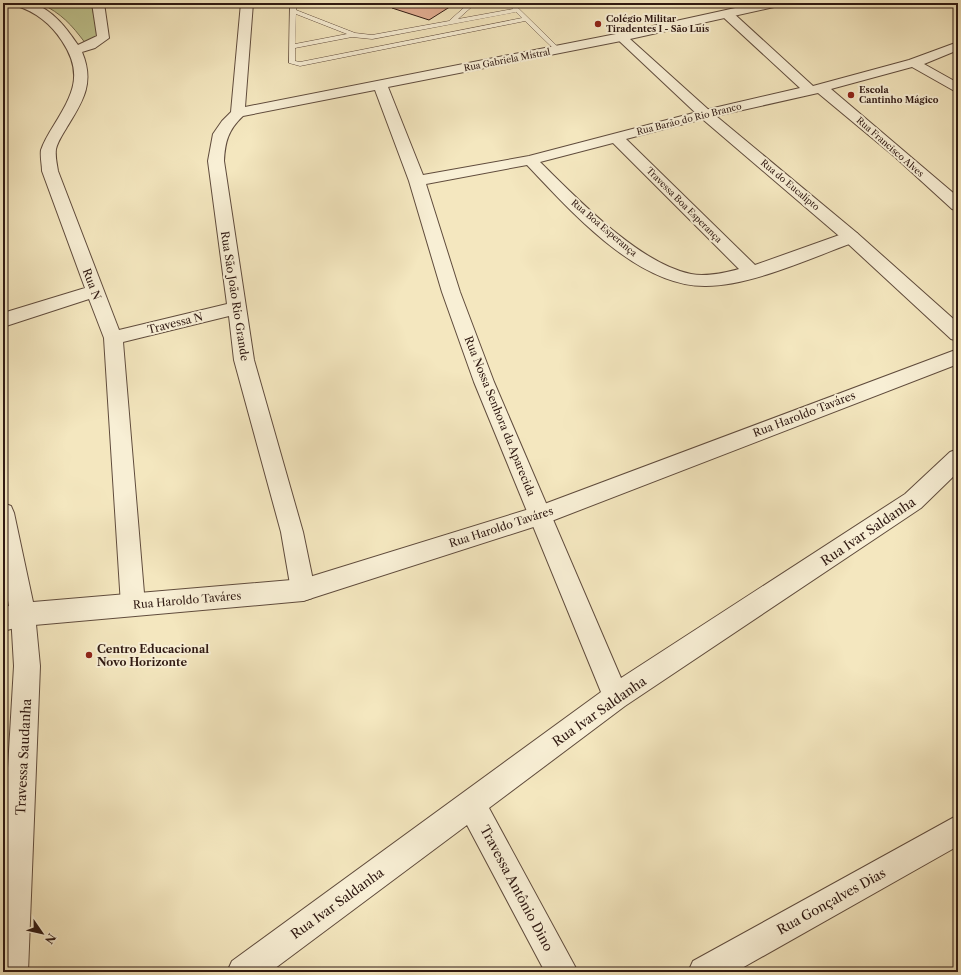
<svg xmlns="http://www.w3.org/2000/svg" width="961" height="975" font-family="'Libre Caslon Text',serif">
  <rect width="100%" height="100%" fill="#f4e7bf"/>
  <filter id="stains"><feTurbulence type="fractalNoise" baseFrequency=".005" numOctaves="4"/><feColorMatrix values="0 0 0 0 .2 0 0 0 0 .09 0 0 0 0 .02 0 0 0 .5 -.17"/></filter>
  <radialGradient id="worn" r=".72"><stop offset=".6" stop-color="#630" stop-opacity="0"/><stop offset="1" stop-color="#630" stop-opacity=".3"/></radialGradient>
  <path fill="#bfc48f" stroke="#776e50" d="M40,3H91L99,38L86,44C71,24 62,14 40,3Z"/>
  <path fill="#e4af94" stroke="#2f1912" d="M400,3H456L429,20L392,8Z"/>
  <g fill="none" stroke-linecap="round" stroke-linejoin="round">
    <defs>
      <path id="service" d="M290,3H296V10L355,33L372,35L449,21L469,3H476L458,19L513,9L507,3H513L561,50L556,51L525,21L300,66L289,63ZM516,12L522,18L300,62L295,61V48L352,37L372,39ZM296,14L347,34L295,44Z"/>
      <path id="minor" d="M15,3C21,3 29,2 34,4C53,10 67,29 78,45L97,36L92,3H104L109,38L95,48L82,52C95,83 83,101 67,127C63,134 58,141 56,149C55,157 57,164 58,171L119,330L227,304L208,161L213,134L222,121L231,112L241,3H253L245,107L621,33L627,37L621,41L388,87L423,175L529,156L705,110L800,88L723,17L721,14L723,11H731L813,86L909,60L958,42V50L924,64L958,83V93L912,67L831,89L958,197V211L952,209L895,157L818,93L707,118L626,139L755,265L845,233L851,232L857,233L859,237L857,241C814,257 751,286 706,286C637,287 571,211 527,165L426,184L460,292L494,382L621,678L905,494L950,452L958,449V472L921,508L625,706L489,808L578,972H545L467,825L270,972H227L232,961L601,692L474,382L442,292L409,181L375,90L243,116C228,130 225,142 224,161L254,360L303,532L315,590L312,598L303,601L294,598L291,590L281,532L234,360L229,316L123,342L145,605L142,613L133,616L124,613L121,605L104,338L89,299L3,327V313L85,288L42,171C42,164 40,157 41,150C44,141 49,133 54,125C73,94 84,74 62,41C51,24 36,12 17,6ZM613,143L739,269C724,273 706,277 691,274C638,263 578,199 540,162Z
        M23,602L32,606L35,614L40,666L28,972H3V853L14,666L11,614L14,606Z
        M958,815V846L735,972H688L693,961Z"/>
      <path id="tertiary" d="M758,3H780L774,7L630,39L710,111L857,233L958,323V341L951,339L845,241L700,117L615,37L621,33Z
        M958,349V364L549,522L303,601L23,626L3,631V607L9,606L3,573V503L11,506L14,513L33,602L303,579L539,506Z"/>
    </defs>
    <use href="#service" stroke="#604c3d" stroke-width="1"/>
    <use href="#minor" stroke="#604c3d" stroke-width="2"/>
    <use href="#tertiary" stroke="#604c3d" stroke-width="2"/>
    <use href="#service" fill="#f8efd5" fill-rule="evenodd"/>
    <use href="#minor" fill="#f8efd5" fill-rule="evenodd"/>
    <use href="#tertiary" fill="#f8efd5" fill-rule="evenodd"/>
  </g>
  <g fill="#8f2418" stroke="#f8efd5" stroke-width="1.5">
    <circle cx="598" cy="24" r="4"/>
    <circle cx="851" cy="95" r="4"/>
    <circle cx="89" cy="655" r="4"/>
  </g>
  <g text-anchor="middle" stroke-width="4" stroke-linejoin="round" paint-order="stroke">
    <g font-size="9" font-weight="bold" fill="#2f1912" stroke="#f8efd5" text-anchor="start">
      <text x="606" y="22">Colégio Militar<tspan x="606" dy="10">Tiradentes I - São Luís</tspan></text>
      <text x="859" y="93">Escola<tspan x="859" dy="10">Cantinho Mágico</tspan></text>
    </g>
    <g font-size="9" fill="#2f1912" stroke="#f8efd5">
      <text transform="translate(507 60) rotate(-11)" y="3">Rua Gabriela Mistral</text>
      <text transform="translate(689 119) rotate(-14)" y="3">Rua Barão do Rio Branco</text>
      <text transform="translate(890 147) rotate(41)" y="3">Rua Francisco Alves</text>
      <text transform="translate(790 185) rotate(40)" y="3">Rua do Eucalípto</text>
      <text transform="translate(684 205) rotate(45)" y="3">Travessa Boa Esperança</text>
      <text transform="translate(604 228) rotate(40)" y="3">Rua Boa Esperança</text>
    </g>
    <g font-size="11" fill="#2f1912" stroke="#f8efd5">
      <text transform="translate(92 284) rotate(69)" y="4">Rua N</text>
      <text transform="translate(235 296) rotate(81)" y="4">Rua São João Rio Grande</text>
      <text transform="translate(175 323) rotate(-14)" y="4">Travessa N</text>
      <text transform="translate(804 414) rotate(-21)" y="4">Rua Haroldo Taváres</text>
      <text transform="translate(500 416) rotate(68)" y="4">Rua Nossa Senhora da Aparecida</text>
      <text transform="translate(501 527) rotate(-18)" y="4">Rua Haroldo Taváres</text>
      <text transform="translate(187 600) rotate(-5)" y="4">Rua Haroldo Taváres</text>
    </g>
    <g font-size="11" font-weight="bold" fill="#2f1912" stroke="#f8efd5" text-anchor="start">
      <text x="97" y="653">Centro Educacional<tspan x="97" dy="13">Novo Horizonte</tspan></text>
    </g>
    <g font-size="13" fill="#2f1912" stroke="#f8efd5">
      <text transform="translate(868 531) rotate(-34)" y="5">Rua Ivar Saldanha</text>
      <text transform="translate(599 711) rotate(-35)" y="5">Rua Ivar Saldanha</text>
      <text transform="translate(23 757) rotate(-87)" y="5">Travessa Saudanha</text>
      <text transform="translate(517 888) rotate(62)" y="5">Travessa Antônio Dino</text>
      <text transform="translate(831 901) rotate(-29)" y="5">Rua Gonçalves Dias</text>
      <text transform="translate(337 903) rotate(-36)" y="5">Rua Ivar Saldanha</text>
    </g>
  </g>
  <rect width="961" height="975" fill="none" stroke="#f4e7bf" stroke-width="16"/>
  <rect x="4" y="4" width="953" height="967" fill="none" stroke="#2f1912" stroke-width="2"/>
  <rect x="8" y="8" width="945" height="959" fill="none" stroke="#2f1912"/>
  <g transform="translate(42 933) rotate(124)" stroke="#f8efd5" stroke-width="3" paint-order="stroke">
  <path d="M0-3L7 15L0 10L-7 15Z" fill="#2f1912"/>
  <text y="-6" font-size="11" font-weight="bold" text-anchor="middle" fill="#2f1912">N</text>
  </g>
  <rect width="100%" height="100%" filter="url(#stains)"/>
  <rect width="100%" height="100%" fill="url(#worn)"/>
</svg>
